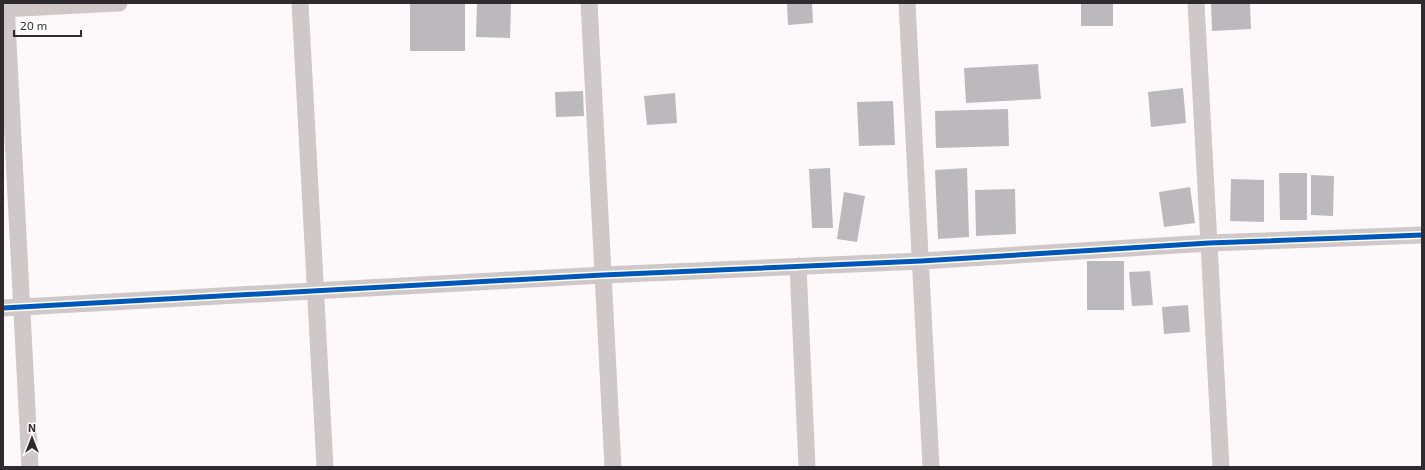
<svg xmlns="http://www.w3.org/2000/svg" width="1425" height="470" font-family="'Exo 2',sans-serif">
  <rect width="100%" height="100%" fill="#fdf9fb"/>
  <path fill="#bcb9bc" d="M410,3H465V51H410Z
    M477,3H511L510,38L476,37Z
    M787,3H812L813,23L788,25Z
    M1081,3H1113V26H1081Z
    M1211,3H1250L1251,29L1212,31Z
    M1038,64L1041,99L966,103L964,68Z
    M1183,88L1186,123L1151,127L1148,92Z
    M583,91L584,116L556,117L555,92Z
    M675,93L677,123L647,125L644,96Z
    M893,101L895,145L859,146L857,102Z
    M1008,109L1009,146L936,148L935,111Z
    M830,168L833,228H812L809,169Z
    M967,168L969,237L938,239L935,170Z
    M1279,173H1307V220H1280Z
    M1311,175L1334,176L1333,216L1311,215Z
    M1231,179L1264,180V222L1230,221Z
    M1190,187L1195,223L1164,227L1159,192Z
    M1015,189L1016,234L976,236L975,190Z
    M844,192L865,196L857,242L837,239Z
    M1087,261H1124V310H1087Z
    M1150,271L1153,305L1132,306L1129,272Z
    M1188,305L1190,332L1164,334L1162,307Z"/>
  <g fill="none" stroke-linecap="round" stroke-linejoin="round">
    <path stroke="#d0c7c8" stroke-width="17" d="M6,3L30,467
      M300,3L325,467
      M589,3L613,467
      M907,3L931,467
      M1196,3L1221,467
      M3,9L119,3
      M798,266L807,467
      M3,308L603,275L921,261L1209,243L1422,235"/>
    <defs>
      <path id="cycleway" d="M3,308L603,275L921,261L1209,243L1422,235"/>
    </defs>
    <use href="#cycleway" stroke="#fff" stroke-width="8"/>
    <use href="#cycleway" stroke="#0057b8" stroke-width="5"/>
  </g>
  <rect width="1425" height="470" fill="none" stroke="#2f2a2d" stroke-width="8"/>
  <g transform="translate(32 438)" stroke="#ffffff" stroke-width="3" paint-order="stroke">
  <path d="M0-3L7 15L0 10L-7 15Z" fill="#2f2a2d"/>
  <text y="-6" font-size="11" font-weight="bold" text-anchor="middle" fill="#2f2a2d">N</text>
  </g>
  <path d="M14 30v6h67v-6" fill="none" stroke="#2f2a2d" stroke-width="2"/>
  <text x="20" y="30" font-size="12" fill="#2f2a2d" stroke="#ffffff" stroke-width="3" paint-order="stroke">20 m</text>
</svg>
